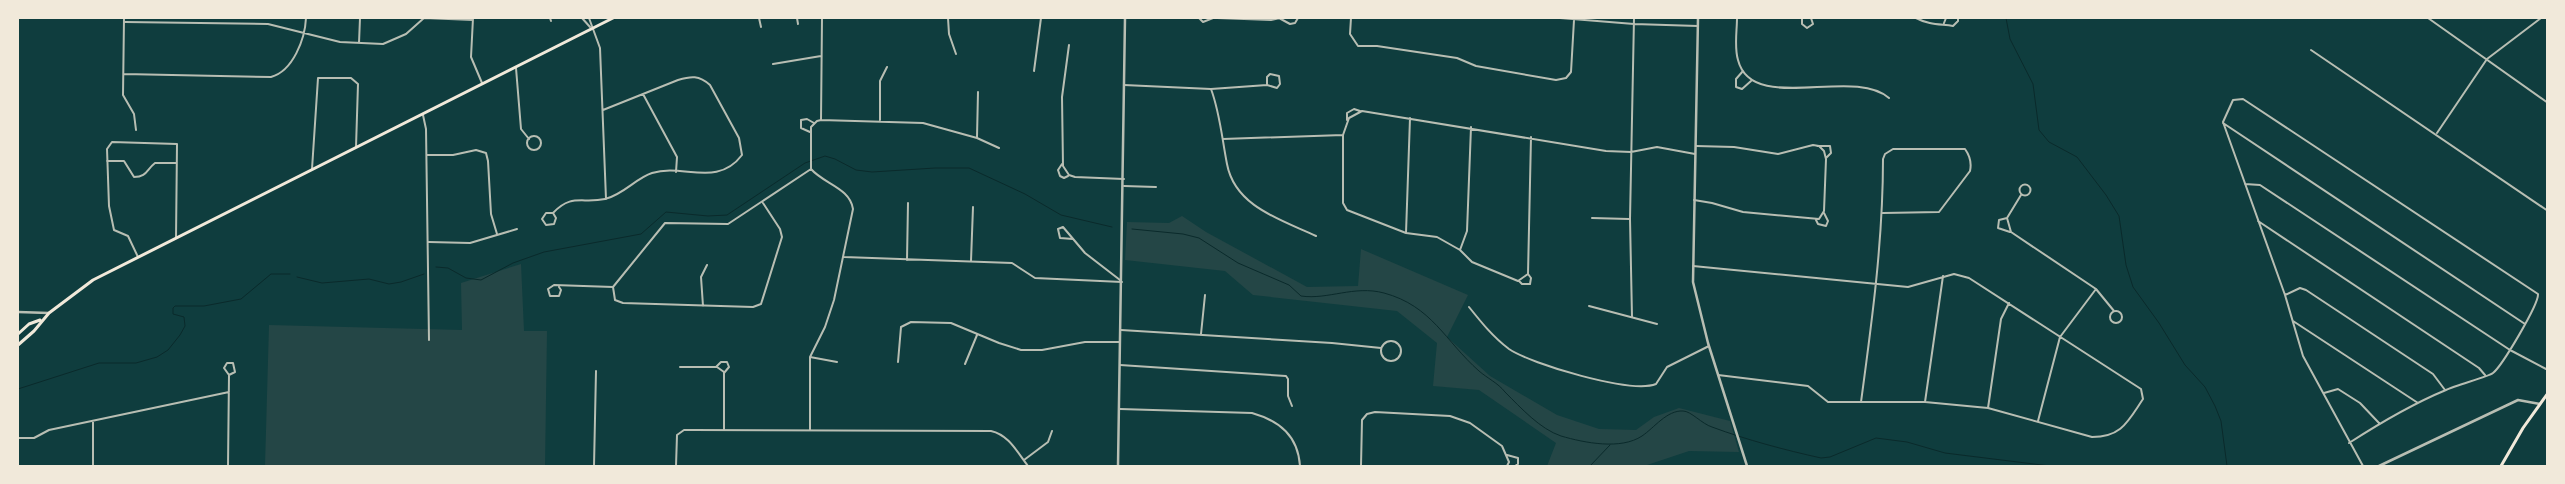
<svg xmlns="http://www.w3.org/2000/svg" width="2565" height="484" font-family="'Roboto Condensed',sans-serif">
  <rect width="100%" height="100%" fill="#0f3d3e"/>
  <path fill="#244646" d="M1182,216L1206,232L1307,287L1358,286L1361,249L1468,295L1447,337L1490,376L1557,415L1599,429L1636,430L1654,417L1679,408L1730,421L1739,452L1689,451L1644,466H1547L1556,443L1479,390L1433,386L1437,343L1397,311L1253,295L1225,271L1125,260L1127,222L1169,223Z
    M521,264L524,331H547L545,466H265L269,325L462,330L461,283Z"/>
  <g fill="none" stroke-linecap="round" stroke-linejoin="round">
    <path stroke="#0a2a2b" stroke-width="1" d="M2006,18L2010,39L2033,84L2039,130L2049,142L2077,157L2106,195L2119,216L2126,265L2133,287L2159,323L2185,365L2205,387L2215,406L2221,421L2227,466
      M1132,229L1183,234L1199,238L1238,263L1289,285L1301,296C1328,300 1354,285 1384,293C1432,306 1445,341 1479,371C1487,378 1498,383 1505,392C1521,408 1540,429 1561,436C1585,443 1621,450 1642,436C1654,428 1667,410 1683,411C1691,411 1702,424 1712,427C1747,440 1785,450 1821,458L1830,457L1876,438L1907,442L1945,453L2050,466
      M436,267L448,268L466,278L481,280L513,263L544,252L641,234L666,212L708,216L727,215L805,163L825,156L835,159L856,170L872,172L935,168H969L1025,194L1061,215L1112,227
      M297,277L322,283L369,279L389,284L401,282L424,274
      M18,389L99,363H136L157,357L168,350L180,335L185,326L184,317L173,314V308L175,306H204L241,299L271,274H290
      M1590,466L1610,445"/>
    <path stroke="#b8beb3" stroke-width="2" d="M124,18L123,95L134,114L136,130
      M473,18L471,57L482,83
      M550,18L551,21
      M582,18L590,27
      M589,18L600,48L606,199
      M759,18L761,27
      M797,18L798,24
      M948,18L949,34L956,54
      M1199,18L1203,22L1213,18
      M1217,18L1271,20L1280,18
      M1279,18L1290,24L1295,23L1298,18
      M1351,18L1350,34L1358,46H1377L1457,58L1476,66L1556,80L1566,78L1571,72L1574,20
      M1560,18L1634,24L1698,26
      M1737,18C1737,31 1734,47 1738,60C1752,115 1853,66 1889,98
      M1802,18V24L1807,28L1813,24L1811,18
      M1916,18C1929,25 1940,24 1953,26L1958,21V18
      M2428,18L2548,103
      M125,22L268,24L340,42L383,44L406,34L424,18L473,20
      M1944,23L1946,18
      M359,43L360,18
      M1069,45L1062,97L1063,166L1069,175L1075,177L1124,179
      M2311,50L2548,211
      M773,64L821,56
      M516,68L521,129L529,139
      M1034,71L1041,18
      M1743,71L1736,79V87L1742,89L1751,81
      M124,74L271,77C293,71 305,39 306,18
      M1124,85L1211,89L1267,85L1277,88L1280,84L1279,76L1270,74L1267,77V85
      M1211,89C1220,113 1222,139 1227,164C1235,207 1282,220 1316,236
      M643,94L677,157L676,172
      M423,115L426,129L429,340
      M821,120L822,18
      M880,120V81L887,67
      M1347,120V113L1354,109L1360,111
      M2223,123L2525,324
      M810,132L801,128V120L807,119L814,123
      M2437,133L2487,59L2541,18
      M527 143a7 7 0 1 1 14 0a7 7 0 1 1-14 0Z
      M977,137L978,92
      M1531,137L1528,274L1518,281L1472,262L1460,250L1437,237L1406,233L1347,210L1343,203V135L1349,118L1362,111L1606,151L1631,152L1657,147L1695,154
      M1223,139L1343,135
      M1817,146H1830L1831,153L1826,158
      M427,155H453L476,150L486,153L488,161L491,214L497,234
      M107,161H124L134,177C147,177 146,170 155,163H176
      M1062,164L1058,170L1060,176L1064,178L1068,176
      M312,169L318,78H351L358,84L356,147
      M2245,184L2260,185L2510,350L2548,370
      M2019.5 190a5.5 5.5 0 1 1 11 0a5.5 5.5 0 1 1-11 0Z
      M1124,186L1156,187
      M2021,195L2007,218L2011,232L2096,289L2114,311
      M1694,200L1712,203L1743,212L1819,219L1824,211L1826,159L1824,151L1819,146L1813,145L1778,154L1734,147L1696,146
      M553,213L556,218L554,224L546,225L542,219L546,213H553C572,193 582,204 605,199C623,195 636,178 652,173C683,163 717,188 742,155L739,138L710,85C699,75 691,76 678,80L603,110
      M1592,218L1629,219
      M2007,218L1999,220L1998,228L2010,232
      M1816,220L1818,224L1826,226L1828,221L1824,213
      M2258,221L2479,368L2485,375
      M1406,233L1410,118
      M1073,239L1060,238L1058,229L1063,227L1085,253L1120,280
      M429,242L470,243L517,229
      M1460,250L1467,231L1471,127
      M138,257L128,236L114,230L109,206L107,149L112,142L177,144L176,238
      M844,257L1012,263L1035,278L1122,282
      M907,260L908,203
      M971,261L973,207
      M1693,266L1908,287L1954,274L1969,278L2141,389L2143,399C2128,421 2122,437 2092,437L1988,408L1925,402H1828L1808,386L1718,375
      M1519,281L1522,284H1530L1531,278L1528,274
      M559,287L561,290L559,296H550L548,289L554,285L613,287L665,223L728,224L811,169
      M613,287L615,300L623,303L753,307L761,304L782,237L780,229L763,203
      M2285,295L2300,288L2306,290L2433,374L2445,390
      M703,306L701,277L707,265
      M1589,306L1657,324
      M1469,307C1481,322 1493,337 1509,349C1531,364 1631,394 1656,384L1667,367L1709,346
      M2110 317a6 6 0 1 1 12 0a6 6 0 1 1-12 0Z
      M1632,317L1630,219L1634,18
      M2293,321L2418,403
      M1121,330L1332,343L1381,348
      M1201,334L1205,295
      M1381 351a10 10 0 1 1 20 0a10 10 0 1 1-20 0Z
      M810,357L837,362
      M898,362L901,327L911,322L951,323L999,343L1021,350H1042L1085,342H1120
      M965,364L977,335
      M1120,365L1286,376L1288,379V396L1292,406
      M680,367H717L724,372V430
      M716,367L721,362H727L729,367L724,373
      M2324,393L2338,389L2360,403L2379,423
      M1861,402C1872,321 1883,241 1883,159L1885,154L1893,149H1965C1970,156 1972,162 1970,171L1939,212L1883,213
      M1925,402L1943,276
      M1988,408L2001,319L2009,303
      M1120,409L1252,413C1280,421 1298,436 1300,466
      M2038,421L2060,337L2096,289
      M810,430V357L825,327L834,300L853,209C850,188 824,184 811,169V127L817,121L821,120L923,123L977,138L999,148
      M18,438H34L49,430L229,392
      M2349,443C2380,423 2412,404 2446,390C2456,385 2488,377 2493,373C2502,366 2539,304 2538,294L2243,99L2233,100L2223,122L2285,295L2303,356L2363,466
      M1507,455L1518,458V464L1515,466
      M1024,460L1048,442L1052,431
      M93,466V422
      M228,466L229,375L224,368L227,363H233L235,372L229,375
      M594,466L596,371
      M676,466L677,435L684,430H693L991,431C1009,435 1017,452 1028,466
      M1361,466L1362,420L1367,414L1375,412L1450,416L1470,423L1502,446L1509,462L1507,466"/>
    <path stroke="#b8beb3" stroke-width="2.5" d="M1698,18L1693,282L1708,343L1747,466
      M18,312L49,313
      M1118,466L1125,18
      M2379,466L2518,400L2540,404"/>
    <path stroke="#f1e9da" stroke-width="3" d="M18,334L29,324L40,320
      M18,345L34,331L49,313L93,280L613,18
      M2501,466L2523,428L2548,393"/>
  </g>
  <rect width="2565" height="484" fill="none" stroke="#f1e9da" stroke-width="38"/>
</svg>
